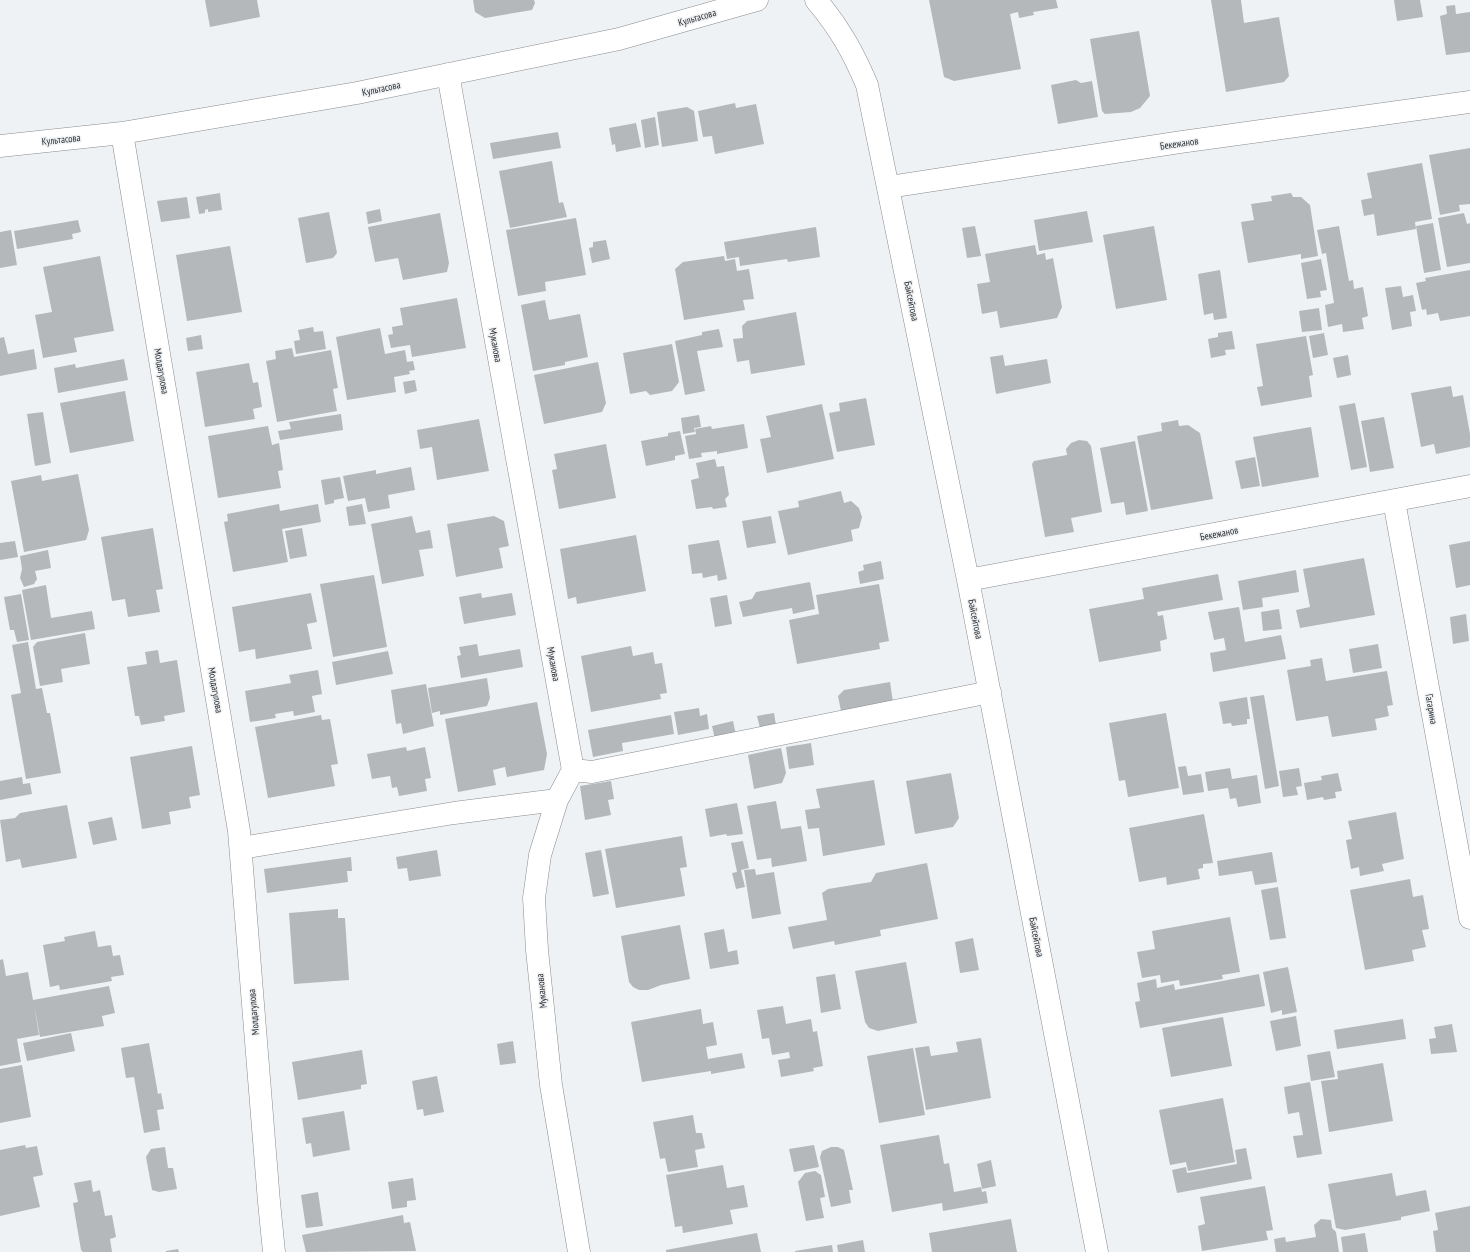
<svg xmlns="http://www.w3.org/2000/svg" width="1470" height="1252" font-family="'PT Sans Narrow',sans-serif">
  <rect width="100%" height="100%" fill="#eff2f5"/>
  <path fill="#b5b8ba" d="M205,0H257L260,17L210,27Z
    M473,0H534L535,3L532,10L485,18L475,12Z
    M929,0H1056L1058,8L1033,12L1034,15L1019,18L1018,12L1010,14L1021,69L954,81L944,77Z
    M1211,0H1241L1244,23L1279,17L1289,76L1284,82L1226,92Z
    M1394,0H1420L1423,17L1397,21Z
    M1455,5L1456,14L1470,12V52L1446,55L1440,16L1447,14L1446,6Z
    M1139,31L1150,96L1140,108L1131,112L1105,114L1102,111L1090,39Z
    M1076,80L1081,83L1092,81L1098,117L1058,124L1051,85Z
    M735,103L736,108L756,104L764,144L715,154L712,136L703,137L698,111Z
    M687,107L694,111L698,141L662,147L657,112Z
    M655,117L659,145L645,148L641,120Z
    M636,123L641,147L616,152L615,144L612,145L609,128Z
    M558,132L561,148L493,159L490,143Z
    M1470,148V204L1459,205L1460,211L1440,215L1429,155Z
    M552,161L559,203L563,202L567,217L510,228L499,171Z
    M1422,163L1432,219L1415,222L1416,229L1377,236L1374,214L1364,216L1361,200L1372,198L1367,173Z
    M220,193L222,210L208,212V209L205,210V213L199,214L196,197Z
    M1291,193L1293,197H1301L1310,205L1318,256L1301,259V254L1248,263L1241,222L1254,220L1251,204L1272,201L1271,196Z
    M187,197L190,218L161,222L157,201Z
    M380,209L382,221L368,224L366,212Z
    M1087,211L1093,242L1039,251L1034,220Z
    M329,212L337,253L333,258L306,263L298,218Z
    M440,213L449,263L447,272L403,280L398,258L375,262L368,227Z
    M1464,213L1467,224L1470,223V263L1447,267L1438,218Z
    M576,218L586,275L545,282L546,291L518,296L506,230Z
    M78,220L81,232L72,234L73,239L17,249L14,231Z
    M1433,223L1441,270L1424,273L1416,226Z
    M975,226L981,256L967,258L962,228Z
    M1154,226L1167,300L1116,309L1103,235Z
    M1339,226L1349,281L1353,280L1354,289L1363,287L1368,316L1362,318L1364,329L1343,332L1342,324L1328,327L1325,305L1334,303L1326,253L1322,254L1317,230Z
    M816,227L820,257L788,262L787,259L740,266L739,257L727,259L724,242Z
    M11,230L17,265L0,268V232Z
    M606,240L610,259L592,263L589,248L593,247V242Z
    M1035,245L1037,255L1045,253L1046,260L1053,258L1062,307L1057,318L1000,328L997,311L982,314L977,284L990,282L985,254Z
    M230,246L242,312L187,321L176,255Z
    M100,256L114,331L74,338L77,352L43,358L35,315L52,312L43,267Z
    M724,256L725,261L735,259L737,271L749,269L754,299L743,300L745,310L684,320L675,269L683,262Z
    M1321,259L1327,290L1320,291L1321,297L1307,299L1301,263Z
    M1220,270L1227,318L1214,320L1213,313L1204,315L1198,274Z
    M1470,270V316L1440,321L1438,313L1427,315L1426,309L1422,310L1416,283L1426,281L1425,278Z
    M1401,286L1403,297L1413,295L1416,311L1410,312L1412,326L1392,330L1385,288Z
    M457,298L466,348L412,357L410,345L391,348L388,335L393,334L392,327L403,325L400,308Z
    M545,300L549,320L580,314L588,357L565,362V365L533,371L521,305Z
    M1319,308L1322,330L1302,332L1299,311Z
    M796,312L805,365L751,374L749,360L737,362L733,339L743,338L742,326L747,321Z
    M313,327L314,332L323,331L326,349L296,354L294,341L300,340L298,330Z
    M380,328L385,354L405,350L407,362L413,361L415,370L409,371L410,374L394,377L396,392L347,400L336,337Z
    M719,329L723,347L697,351L705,391L685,395L675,341L702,335V332Z
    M1232,331L1235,349L1225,350L1226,355L1211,358L1208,339L1218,337V333Z
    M1324,333L1328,355L1313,358L1309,336Z
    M201,335L203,349L188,351L186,338Z
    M1306,336L1313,375L1309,376L1312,397L1261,406L1257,387L1263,386L1256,344Z
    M4,337L8,354L34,349L37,369L0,376V338Z
    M672,344L679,382L672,391L650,395L646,391L630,394L623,353Z
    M292,348L294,357L331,350L338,388L333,389L337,411L277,422L266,361L276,359L275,351Z
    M1003,355L1005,366L1047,359L1051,383L996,394L990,357Z
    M1348,355L1351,375L1337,378L1333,358Z
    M124,359L128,380L58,393L54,368L75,364L76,368Z
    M598,362L606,403L602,412L544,424L534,375Z
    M249,363L253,383L258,382L262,407L253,409L255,419L205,427L196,372Z
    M415,380L417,391L405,394L403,382Z
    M1451,386L1453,397L1463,395L1470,434V447L1436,454L1434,444L1421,447L1411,393Z
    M125,391L134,441L70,453L60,403Z
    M866,398L875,445L837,452L829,413L840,411L839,403Z
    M1355,403L1367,467L1351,470L1339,406Z
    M822,404L834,459L767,473L760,439L771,437L766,416Z
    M43,412L51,463L35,466L27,414Z
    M341,414L343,430L280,440L278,431L291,429L289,422Z
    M699,415L701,427L694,428L695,432L683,434L681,418Z
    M1384,417L1394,468L1370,472L1361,421Z
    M479,419L489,471L437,480L432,447L420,449L417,430Z
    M1178,420L1179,426L1188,425L1200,433L1213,499L1151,510L1137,436L1162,431L1161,423Z
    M744,424L748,448L717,454V451L701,453L702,457L689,459L685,436L696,434L695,429L711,426L712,429Z
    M268,426L272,445L279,443L283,470L278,471L281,488L218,498L208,436Z
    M1311,427L1319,477L1262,487L1253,437Z
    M680,431L685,454L675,456V460L646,466L641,441L668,436V433Z
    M1079,440L1087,441L1091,446L1102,512L1071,518L1074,532L1045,537L1032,464L1034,461L1067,455L1066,449L1071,443Z
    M1135,441L1148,511L1126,515L1124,502L1111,504L1100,448Z
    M606,444L616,498L559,509L552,470L557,469L554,454Z
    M1255,457L1260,486L1241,489L1235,461Z
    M715,459L717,467L724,466L729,495L725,499L727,507L713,509L712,507L696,509L691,480L699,478L696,463Z
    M411,467L415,490L388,495L390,508L368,512L365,498L348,501L343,476L376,470V474Z
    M78,474L89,530L86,540L24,552L11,481L41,475L42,481Z
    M340,477L344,498L334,500V503L325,505L321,480Z
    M841,491L844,503L851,501L859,508L862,517L859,528L851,530L853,541L788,555L778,511L799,507L798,501Z
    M279,504L280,511L318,504L321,522L282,529L288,562L233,572L224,522L228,521L227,514Z
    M362,504L366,524L349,526L346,507Z
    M412,516L416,533L430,530L433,548L419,550L424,576L382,584L371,524Z
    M494,516L504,521L509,546L499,548L503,568L456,577L447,524Z
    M771,516L776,543L747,548L742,521Z
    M153,528L163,589L156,590L160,612L128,617L125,599L112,601L101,537Z
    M302,528L307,556L290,559L285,531Z
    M636,535L646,591L577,604L576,597L568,599L560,549Z
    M719,540L727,579L718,581L717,575L703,578L702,573L692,574L688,545Z
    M15,541L18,557L0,560V543Z
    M1470,541V585L1456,588L1449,545Z
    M48,550L51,568L35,571L37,579L34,584L24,587L20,578L22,569L20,556Z
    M1364,558L1375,615L1300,628L1296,610L1310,607L1303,569Z
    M881,561L884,579L860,584L858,572L864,570L863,565Z
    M1296,570L1299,592L1262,598L1263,607L1243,610L1238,581Z
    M1218,574L1223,600L1157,612L1158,616L1163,615L1167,639L1160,641L1161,651L1099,662L1089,609L1144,599L1142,588Z
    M374,575L387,647L333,657L320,584Z
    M810,582L815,609L793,614L792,608L743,617L739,602L752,599L756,592Z
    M879,584L889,641L879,643L880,649L797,664L789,620L819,614L816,595Z
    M46,585L51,618L92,611L95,629L31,640L22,590Z
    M311,593L317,622L307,624L312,649L256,659L255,649L239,652L232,607Z
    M481,593L482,598L512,593L516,615L464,624L459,597Z
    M21,594L29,640L17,642L14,630H10L4,597Z
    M727,595L732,624L715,627L710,598Z
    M1239,607L1245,642L1281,635L1286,659L1213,672L1210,653L1226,650L1224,638L1214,640L1208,612Z
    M1279,609L1282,629L1263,631L1261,612Z
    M1466,614L1469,641L1453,644L1450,617Z
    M85,633L90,664L61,669L63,682L40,686L33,647L37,642Z
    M28,642L36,689L42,688L47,713H50L61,773L26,779L11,695L21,693L12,645Z
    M477,644L479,656L520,649L523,667L461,678L457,656L461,655L459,647Z
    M1378,644L1382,668L1353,673L1349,649Z
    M631,646L633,656L653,652L655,664L662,663L667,693L660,694L661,699L591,712L581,656Z
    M158,650L160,663L177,660L185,712L164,716L165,721L141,725L139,716H135L127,667L147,664L145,652Z
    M388,651L393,674L336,685L332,662Z
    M1322,658L1326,681L1387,671L1393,705L1387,706L1389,716L1375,719L1377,730L1332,737L1328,716L1296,721L1287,670L1311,666L1310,660Z
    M318,670L322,694L312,696L315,712L294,716L293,711L275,714L276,718L250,722L245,691L291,683L289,675Z
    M487,678L490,698L487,706L440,715V711L432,713L428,688Z
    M890,682L893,702L841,711L838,696L844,690Z
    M426,684L434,726L403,734L401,723L396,724L391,690Z
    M1264,695L1279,786L1265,789L1250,697Z
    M1247,697L1250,719H1247V724L1232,726L1231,723L1223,724L1219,702Z
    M537,702L547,754L544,770L507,777L505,767L493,770L496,785L458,792L445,719Z
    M699,708L700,716L707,714L709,729L678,735L674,712Z
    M774,713L776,725L760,728L757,716Z
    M1166,713L1179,788L1128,797L1125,780L1119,781L1109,723Z
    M321,715L322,720L330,719L338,764L331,765L335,786L268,798L255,727Z
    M671,715L674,734L622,743L623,751L593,757L588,730Z
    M733,721L736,735L715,739L712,726Z
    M811,743L814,765L789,769L786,747Z
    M192,746L200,795L189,797L191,808L169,812L171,824L142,829L130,757Z
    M406,747L407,751L425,747L431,778L425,779L427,791L399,796L397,787L392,788L390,776L372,779L367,754Z
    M781,748L786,773L782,783L754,789L748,755Z
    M1186,766L1188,776L1201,774L1204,792L1183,795L1178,767Z
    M1230,768L1232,779L1257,775L1261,803L1238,807L1236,798L1230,799L1228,788L1208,791L1205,772Z
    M1299,768L1302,786L1296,787L1298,795L1283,797L1279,771Z
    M951,773L959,818L953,827L915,834L906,781Z
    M1338,773L1342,791L1335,792L1336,798L1324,800L1323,797L1307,800L1304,783L1322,780L1321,776Z
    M22,777L23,784L30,783L32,794L0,800V781Z
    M874,780L885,845L823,856L819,828L808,829L805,810L820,808L816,789Z
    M611,781L614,799L608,800L611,815L585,820L580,786Z
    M776,801L781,829L801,826L807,861L772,867L771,858L757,860L747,806Z
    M737,803L743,834L727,836L726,834L710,837L705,809Z
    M67,805L77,858L22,868L20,859L6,862L0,820L15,818L20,813Z
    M1396,812L1404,859L1382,864L1384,871L1360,876L1359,867L1351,869L1346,840L1352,839L1348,821Z
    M1204,814L1213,863L1203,864V868L1198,869L1200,879L1167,885L1166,877L1139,882L1129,828Z
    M112,817L117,840L93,845L88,822Z
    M682,836L687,867L680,868L685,896L616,908L605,849Z
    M743,841L749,868L741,870L745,887L736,889L732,873L737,872L731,843Z
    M437,850L441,876L409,881L407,868L398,869L396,857Z
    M601,850L609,894L593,897L585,853Z
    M1272,852L1277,882L1255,885L1252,871L1219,876L1217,861Z
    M351,857L352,871H347L348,882L267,893L264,869Z
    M927,863L938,919L880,930L881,936L835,945L834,941L793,949L788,927L827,920L822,893L828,889L871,882L876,873Z
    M755,869L756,875L774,872L781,914L752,919L744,870Z
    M1410,879L1413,897L1423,895L1429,929L1422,930L1426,947L1412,950L1414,961L1365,970L1350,890Z
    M1278,887L1286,938L1270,940L1261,890Z
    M338,909V918H345L349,980L294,984L289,913Z
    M1230,917L1240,972L1222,975L1223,979L1180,986L1179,980L1161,983L1160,975L1142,978L1137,952L1155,949L1152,931Z
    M680,925L690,979L661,985L648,990H639L633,987L629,982L621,936Z
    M724,929L728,952L737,950L739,964L710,969L704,933Z
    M95,931L98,947L111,945L113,956L120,955L124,975L111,977L112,981L60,990L59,985L50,987L43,945L65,941L64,937Z
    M973,938L979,970L960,973L955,942Z
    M3,959L6,976L28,972L33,1000L109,986L115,1013L102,1016L104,1026L40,1037L34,1004L39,1035L17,1039L21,1062L0,1066V960Z
    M906,962L917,1023L878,1031L869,1028L865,1022L855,971Z
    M1288,967L1297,1012L1282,1015V1010L1271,1013L1263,972Z
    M835,974L841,1009L821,1013L816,977Z
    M1259,974L1265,1006L1140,1028L1135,1002L1140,1001L1137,983L1156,979L1157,988L1174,984L1175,990Z
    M783,1006L786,1024L811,1019L813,1032L817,1031L823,1066L813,1068L814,1071L781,1077L778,1060L790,1058L789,1052L772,1055L769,1038L762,1039L757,1010Z
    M701,1009L703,1024L713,1022L717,1045L706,1047L708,1059L742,1053L745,1068L711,1074V1071L642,1082L631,1022Z
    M1296,1016L1301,1046L1276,1051L1270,1021Z
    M1223,1017L1232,1066L1171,1077L1162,1028Z
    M1403,1019L1406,1039L1337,1049L1334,1030Z
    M1452,1024L1457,1052L1431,1054L1429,1039L1436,1038L1434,1027Z
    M71,1033L75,1051L27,1061L23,1043Z
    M981,1038L991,1098L926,1110L915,1048L929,1046L931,1056L958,1052L956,1042Z
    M513,1041L516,1063L500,1065L497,1044Z
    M149,1043L158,1094L161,1093L164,1109L157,1110L160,1130L144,1133L134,1077L126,1078L121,1048Z
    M913,1048L925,1115L879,1123L867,1056Z
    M362,1050L367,1084L361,1085V1089L298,1100L292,1062Z
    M1330,1051L1335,1077L1311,1081L1307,1055Z
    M1383,1063L1393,1121L1329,1132L1321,1081L1338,1079L1337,1071Z
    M22,1065L31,1117L0,1123V1069Z
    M437,1076L444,1112L424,1116L423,1109L417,1110L412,1081Z
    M1310,1082L1322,1154L1297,1158L1293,1136L1303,1135L1299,1112L1288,1114L1284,1087Z
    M1223,1098L1235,1162L1188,1171L1186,1162L1170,1165L1159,1110Z
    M344,1111L350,1150L313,1157L311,1143L306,1144L302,1118Z
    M693,1115L696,1133H702L705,1148L695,1150L698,1167L668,1172L665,1158L660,1159L653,1122Z
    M939,1135L944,1164L949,1163L954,1192L981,1187L982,1192L986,1191L988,1203L943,1211L942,1203L892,1212L880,1145Z
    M25,1145L26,1148L37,1146L43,1175L33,1177L40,1207L0,1216V1150Z
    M814,1145L819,1167L794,1172L789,1149Z
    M165,1147L168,1168H173L177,1189L159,1192L152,1190L146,1157L151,1149Z
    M831,1147H838L844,1150L853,1190H849L851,1203L831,1207L820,1157L822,1151Z
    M1246,1148L1252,1179L1177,1193L1172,1170L1186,1167L1187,1173L1237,1164L1235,1150Z
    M991,1160L996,1186L982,1189L977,1164Z
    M723,1165L727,1188L744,1185L748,1207L730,1210L733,1224L683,1233L682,1226L675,1227L666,1175Z
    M815,1171L821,1175L825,1197L820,1198L824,1218L806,1221L798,1182L805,1173Z
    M1392,1173L1396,1196L1426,1190L1430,1211L1401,1217V1220L1345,1230L1336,1228L1328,1184Z
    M413,1178L416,1200L407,1201V1207L392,1209L388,1182Z
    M91,1180L93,1192L100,1190L105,1216L112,1215L116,1237L110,1239L112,1252H83L81,1250L73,1203L78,1202L74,1183Z
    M1265,1186L1273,1230L1266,1231L1268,1240L1202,1251L1198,1226L1205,1224L1200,1197Z
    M318,1192L323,1226L306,1228L301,1195Z
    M1470,1206V1252H1436L1433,1231L1438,1230L1435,1213Z
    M403,1215L404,1223L410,1222L416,1251L306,1252L302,1235Z
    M1011,1219L1017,1252H932L929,1233Z
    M1321,1219L1331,1220L1332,1228L1336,1232L1339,1252H1276L1274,1239L1285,1237L1286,1242L1316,1237L1314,1225Z
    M757,1233L761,1252H666V1250Z
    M1365,1233L1368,1252H1343L1341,1237Z
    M863,1240L865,1252H838L837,1245Z
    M832,1245L833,1252H795V1251Z
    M178,1249L179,1252H166V1251Z"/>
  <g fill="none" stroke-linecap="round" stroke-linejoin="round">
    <defs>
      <path id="minor" d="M816,0C839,27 853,52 867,85L968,580L1097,1252
        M448,74L573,770L557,800L540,855L534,898L537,950L551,1085L579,1252
        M122,133L239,831L269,1202L274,1252
        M0,146L122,133L357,93L619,39L757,0
        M889,187L1181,142L1470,102
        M1394,501L1470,918
        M968,580L1470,486
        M573,770L592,772L990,692
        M241,848L454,813L557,800"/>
    </defs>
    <use href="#minor" stroke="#898b8e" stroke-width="23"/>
    <use href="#minor" stroke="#fff" stroke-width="22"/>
  </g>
  <g text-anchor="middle" stroke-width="3" stroke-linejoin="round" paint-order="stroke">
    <g font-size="10" fill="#2a2b2c" stroke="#eff2f5">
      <text transform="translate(697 17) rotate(-16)" y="4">Культасова</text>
      <text transform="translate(381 88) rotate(-12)" y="4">Культасова</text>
      <text transform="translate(61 139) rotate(-6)" y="4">Культасова</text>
      <text transform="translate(1179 143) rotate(-8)" y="4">Бекежанов</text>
      <text transform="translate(912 301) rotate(79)" y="4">Байсейтова</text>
      <text transform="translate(496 345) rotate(80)" y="4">Муканова</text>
      <text transform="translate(162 371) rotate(80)" y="4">Молдагулова</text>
      <text transform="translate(1219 533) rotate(-11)" y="4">Бекежанов</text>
      <text transform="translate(976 619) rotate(79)" y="4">Байсейтова</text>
      <text transform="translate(554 664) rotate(80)" y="4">Муканова</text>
      <text transform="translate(216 690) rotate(80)" y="4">Молдагулова</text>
      <text transform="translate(1432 709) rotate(80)" y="4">Гагарина</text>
      <text transform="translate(1037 937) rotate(79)" y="4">Байсейтова</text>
      <text transform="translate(541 991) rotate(-96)" y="4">Муканова</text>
      <text transform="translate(253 1012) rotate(-95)" y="4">Молдагулова</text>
    </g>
  </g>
</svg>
